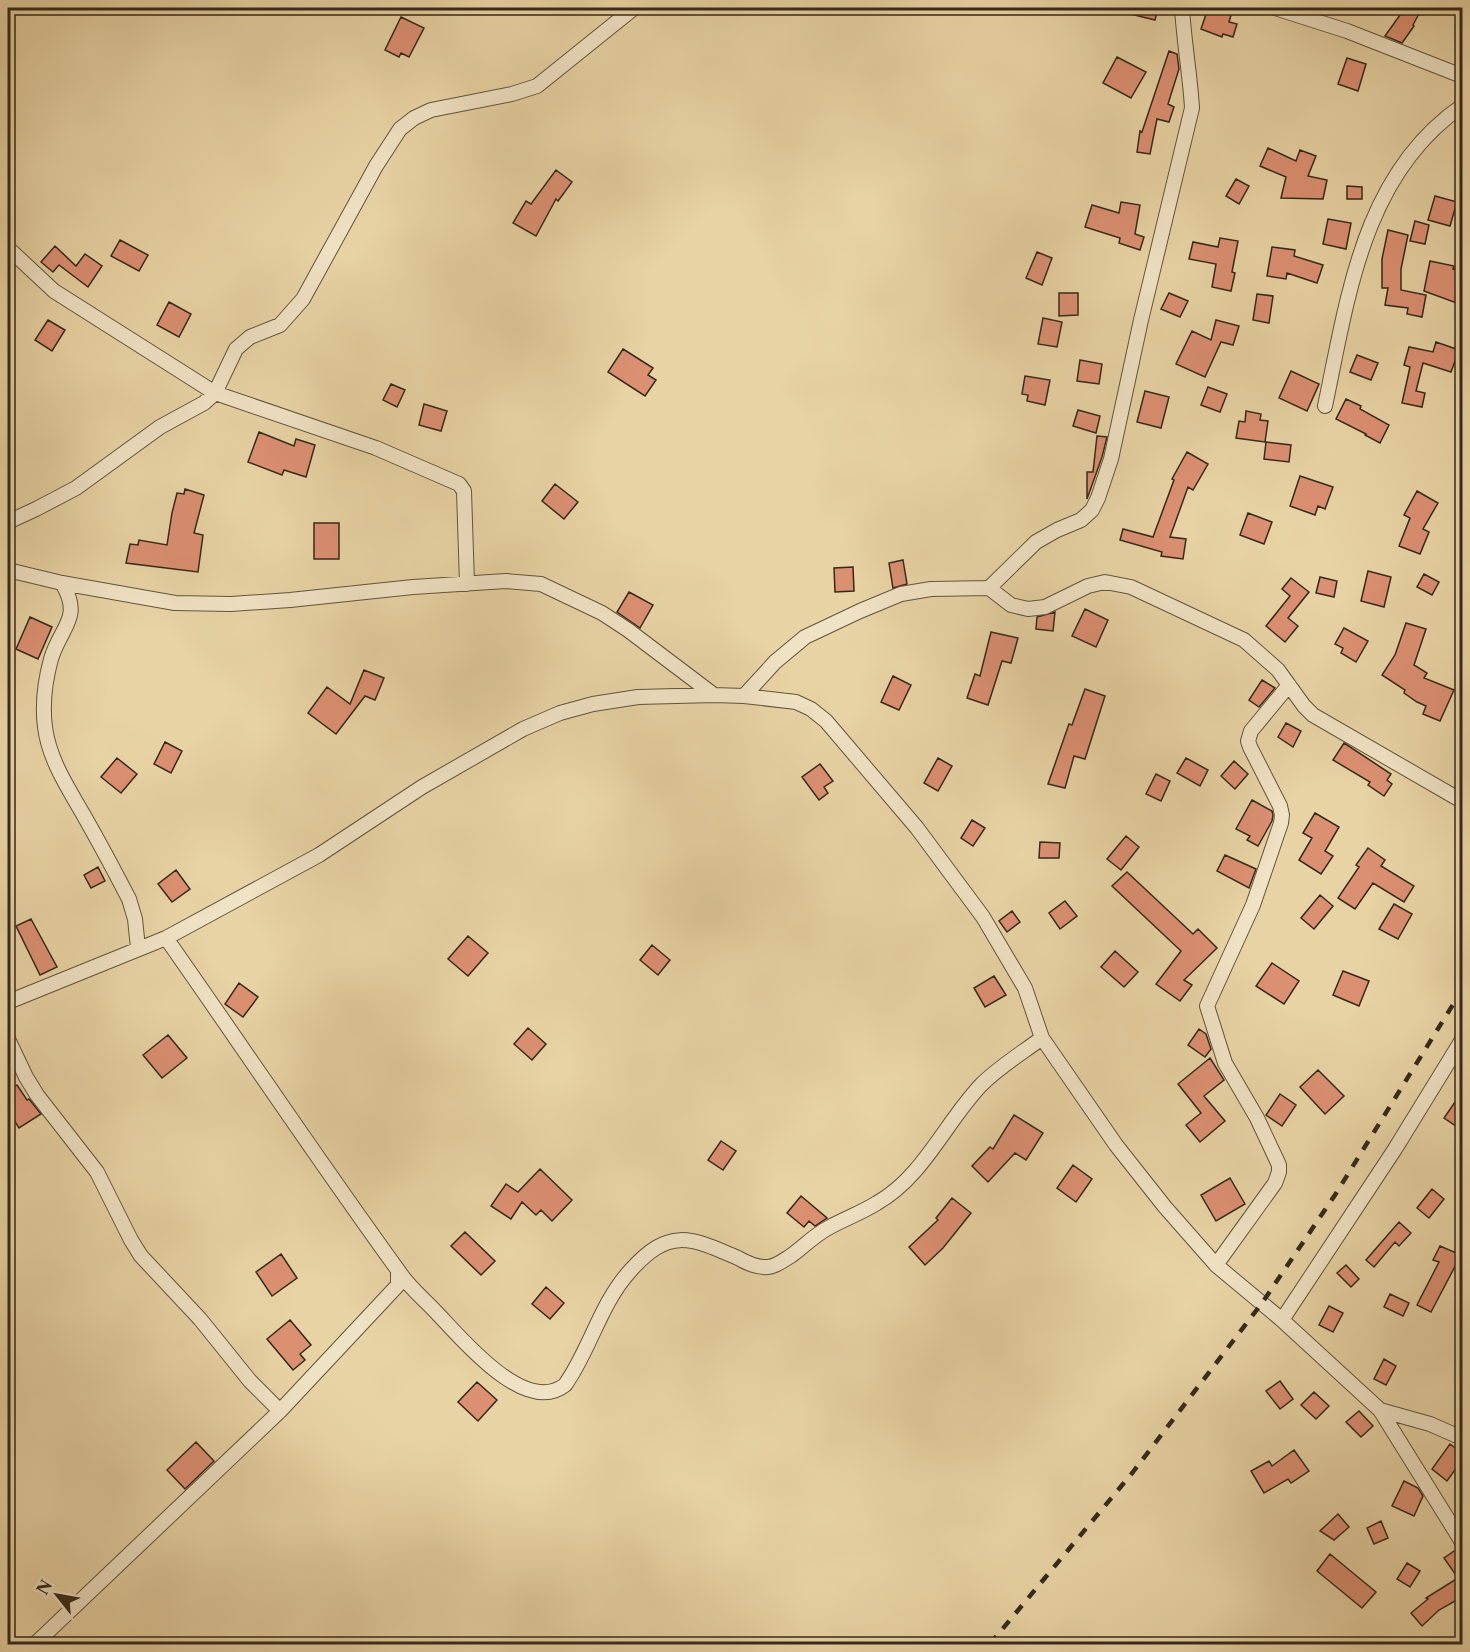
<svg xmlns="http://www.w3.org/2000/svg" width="1470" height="1652" font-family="'Libre Caslon Text',serif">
  <rect width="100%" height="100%" fill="#e8d3a4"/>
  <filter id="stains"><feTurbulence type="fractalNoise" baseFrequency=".00333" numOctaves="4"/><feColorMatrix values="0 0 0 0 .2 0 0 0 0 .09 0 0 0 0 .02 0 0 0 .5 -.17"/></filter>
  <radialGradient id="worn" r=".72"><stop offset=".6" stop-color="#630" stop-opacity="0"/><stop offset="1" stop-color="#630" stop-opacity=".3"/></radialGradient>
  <path fill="#dc9072" stroke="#34291b" stroke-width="1.5" d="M1122,8H1158L1155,20L1122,12Z
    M1208,8H1220L1232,12L1229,22L1237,24L1233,37L1223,34L1222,37L1201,29Z
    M1405,8H1422L1413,25L1414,26L1402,43L1385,36Z
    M401,17L424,28L409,57L401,53L399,57L385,50Z
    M1169,51L1177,54L1179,69L1168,104L1174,107L1169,122L1157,119L1150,154L1137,152L1140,131L1142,132Z
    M1117,57L1146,72L1131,98L1103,83Z
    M1347,58L1366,64L1358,91L1338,84Z
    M1268,148L1296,161L1300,150L1316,156L1308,176L1327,180L1323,199L1281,198L1286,177L1260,166Z
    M556,170L572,182L558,201L556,199L536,236L513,223L526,201L531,204Z
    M1236,179L1249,186L1239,204L1226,196Z
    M1347,186L1362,187V199H1347Z
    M1435,196L1457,202L1450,226L1428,220Z
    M1121,202L1140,205L1135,234L1144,237L1140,250L1119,243L1120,238L1085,227L1092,205L1119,213Z
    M1328,219L1351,223L1346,249L1323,244Z
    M1415,221L1429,225L1425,244L1410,241Z
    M1388,230L1408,235L1401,269V290L1426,295L1422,317L1407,314L1408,308L1385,305L1388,288H1382V259Z
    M1220,238L1238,241L1232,272L1235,273L1231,291L1212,287L1216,264L1189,259L1193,242L1218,247Z
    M120,240L148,255L139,271L111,256Z
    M55,246L76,266L85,254L102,266L88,287L59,265L53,272L41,262Z
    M1272,247L1295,250L1294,256L1323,265L1317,283L1287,273L1286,279L1267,276Z
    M1037,252L1052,258L1042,285L1026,278Z
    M1430,261L1454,266L1453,269L1462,272V305L1424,291Z
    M1059,293H1078V315L1059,316Z
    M1169,293L1188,301L1180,317L1161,309Z
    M1257,294L1273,296L1269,323L1253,320Z
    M169,302L191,314L179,337L157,325Z
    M1043,318L1062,322L1057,347L1038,344Z
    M48,320L65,330L52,351L35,340Z
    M1216,320L1239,326L1233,345L1221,342L1205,377L1176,364L1192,331L1211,340Z
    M1436,342L1459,350L1451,372L1423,363L1416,391L1425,393L1422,407L1402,403L1410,367L1404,365L1409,347L1433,352Z
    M623,349L653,368L648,375L656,380L645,396L608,372Z
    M1357,355L1378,363L1371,380L1350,372Z
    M1080,360L1102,364L1099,384L1077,381Z
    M1291,371L1319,384L1307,411L1279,398Z
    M1025,376L1050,380L1045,405L1027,401L1028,395L1022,394Z
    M391,384L405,390L397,407L383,400Z
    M1208,387L1227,394L1220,412L1201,405Z
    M1145,391L1169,397L1161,428L1137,422Z
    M1346,399L1361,406L1360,409L1389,425L1380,443L1365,435L1366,434L1336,419Z
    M424,404L447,411L441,431L419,425Z
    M1078,410L1100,416L1096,433L1073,426Z
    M1246,411L1261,414L1260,420L1268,421L1265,442L1236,438L1239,421L1245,422Z
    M259,432L294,446L296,439L315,445L306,477L284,470L282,475L248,462Z
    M1097,436L1107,437L1102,457L1087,499V472H1093Z
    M1266,442L1291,445L1289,462L1264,459Z
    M1187,452L1208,464L1193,490L1188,487L1170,537L1186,539L1183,559L1161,556L1162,552L1120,540L1123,529L1153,537L1174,480L1172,479Z
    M1300,476L1333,487L1325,509L1318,506L1315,515L1290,506Z
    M555,484L578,502L564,519L542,501Z
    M185,489L204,495L194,533L203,535L198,572L126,563L130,544L138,545L139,540L167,545L172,513L177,493L184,494Z
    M1417,491L1438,503L1423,529L1429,532L1420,554L1399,546L1410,518L1404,515Z
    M1248,513L1272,522L1264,544L1240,535Z
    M314,523H339V559H314Z
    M903,560L907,584L893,588L889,563Z
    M853,567L854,591L835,592L834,568Z
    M1368,571L1391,577L1384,607L1361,601Z
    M1424,574L1439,582L1432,595L1417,587Z
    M1320,577L1337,581L1334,597L1316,593Z
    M1291,578L1309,592L1288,618L1298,626L1285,642L1266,626L1290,596L1282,589Z
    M629,592L653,605L640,628L617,612Z
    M1085,609L1108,620L1096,647L1072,636Z
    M1055,612L1053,631L1036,629L1037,617Z
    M30,617L52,627L38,659L16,649Z
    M1406,623L1426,629L1414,665L1427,673L1424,678L1454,690L1440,721L1423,714L1426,706L1417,702L1404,693L1405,690L1382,675L1395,655Z
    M1344,628L1368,641L1356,662L1341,653L1343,648L1335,644Z
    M991,632L1018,638L1011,663L1002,661L988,705L967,698L975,674L980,676Z
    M364,670L384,678L375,700L365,696L336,734L308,713L327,687L350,704Z
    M893,676L911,685L899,710L881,702Z
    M1262,680L1275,688L1259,707L1249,700Z
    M1085,689L1105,696L1085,759L1074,756L1065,788L1048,784L1069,724L1072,725Z
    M1286,723L1301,731L1293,747L1278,737Z
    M165,742L182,751L171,773L154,764Z
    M1344,743L1391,774L1387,780L1392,784L1384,796L1368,785L1370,782L1333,760Z
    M117,758L137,774L121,793L101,777Z
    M938,758L952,766L938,791L924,783Z
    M1186,758L1208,770L1200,786L1177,773Z
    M1234,761L1248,774L1235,789L1221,776Z
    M820,764L833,781L824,787L828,793L819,800L802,777Z
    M1156,774L1170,781L1161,801L1146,794Z
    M1252,800L1272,811L1273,815L1272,821L1258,846L1247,840L1250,836L1236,829Z
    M1315,813L1339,827L1325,851L1333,856L1321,874L1299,860L1312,838L1303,833Z
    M972,820L985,828L973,846L961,838Z
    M1126,836L1139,847L1121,870L1107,859Z
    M1040,842L1060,843L1059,858H1039Z
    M1368,848L1385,860L1381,866L1414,886L1404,902L1373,883L1355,909L1338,898L1359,867L1356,865Z
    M1225,855L1256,869L1249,888L1217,871Z
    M98,867L105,881L91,888L84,875Z
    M176,870L190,889L172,902L158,884Z
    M1127,872L1193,934L1198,929L1217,948L1184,980L1192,985L1180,1001L1156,984L1181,951L1112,886Z
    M1320,895L1333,906L1314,929L1301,918Z
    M1065,901L1077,916L1060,929L1049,913Z
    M1394,904L1412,914L1398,939L1379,929Z
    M1012,911L1020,922L1007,932L999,921Z
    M31,919L57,967L40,975L16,926Z
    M468,936L488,953L468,976L448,959Z
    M652,945L670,960L658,975L640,960Z
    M1115,951L1138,972L1124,987L1101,967Z
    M1272,963L1299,981L1284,1004L1256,986Z
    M1343,971L1369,981L1359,1006L1333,995Z
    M994,976L1006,995L985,1007L974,988Z
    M239,983L258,997L243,1017L225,1004Z
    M528,1028L546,1044L532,1060L514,1044Z
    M1199,1029L1206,1034L1211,1049L1205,1057L1188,1045Z
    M168,1035L187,1058L162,1078L143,1055Z
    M1210,1058L1224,1080L1204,1096L1225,1121L1200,1142L1186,1125L1201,1113L1178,1084Z
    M1318,1070L1344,1096L1325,1114L1300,1087Z
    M17,1085L27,1100L29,1099L41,1114L19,1128L8,1111V1091Z
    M1462,1092V1130L1444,1118Z
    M1280,1094L1296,1105L1282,1126L1266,1115Z
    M1014,1115L1043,1133L1026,1160L1015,1153L988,1182L972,1166L990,1147L993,1149Z
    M721,1141L736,1151L723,1170L708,1160Z
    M1073,1165L1092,1179L1076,1202L1057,1188Z
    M540,1169L572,1200L552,1221L541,1210L536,1215L522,1202L511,1219L491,1206L506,1184L518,1192Z
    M1230,1178L1245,1204L1216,1221L1201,1195Z
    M1432,1189L1444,1199L1429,1218L1417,1208Z
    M801,1196L827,1218L815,1226L809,1221L804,1227L787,1213Z
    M952,1198L971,1213L943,1248L925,1265L909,1247L938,1220L936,1218Z
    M1399,1222L1411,1233L1399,1246L1395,1242L1374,1267L1366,1260Z
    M465,1232L495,1261L481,1275L451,1246Z
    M1440,1246L1461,1255L1431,1312L1417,1305L1439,1262L1433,1260Z
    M281,1254L297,1278L272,1296L256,1272Z
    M1346,1265L1359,1279L1351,1287L1337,1273Z
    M546,1287L564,1303L550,1319L532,1304Z
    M1390,1294L1409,1303L1403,1316L1384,1307Z
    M1329,1306L1343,1313L1333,1332L1319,1325Z
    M290,1320L311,1345L300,1354L305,1360L293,1370L267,1339Z
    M1384,1359L1396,1366L1386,1385L1374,1379Z
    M1280,1381L1293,1399L1280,1409L1266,1391Z
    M477,1382L497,1400L478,1421L458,1402Z
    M1314,1392L1329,1406L1316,1419L1301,1405Z
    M1359,1411L1373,1426L1361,1437L1346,1422Z
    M196,1442L214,1461L185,1489L167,1470Z
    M1450,1444L1462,1453V1460L1447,1481L1432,1469Z
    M1294,1450L1309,1471L1291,1483L1288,1479L1264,1493L1251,1471L1269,1461L1272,1466Z
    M1404,1481L1418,1488L1423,1496L1414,1516L1392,1506Z
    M1338,1514L1349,1527L1334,1540L1320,1531Z
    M1381,1521L1388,1538L1374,1544L1367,1528Z
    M1457,1549L1462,1551V1597L1439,1610L1422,1626L1411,1613L1428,1599L1426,1598L1458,1578L1444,1558Z
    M1330,1554L1376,1592L1362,1608L1317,1571Z
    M1407,1563L1420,1571L1410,1587L1397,1579Z"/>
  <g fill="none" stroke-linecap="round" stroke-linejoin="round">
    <defs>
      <path id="street" d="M1275,8L1347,31L1462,76
        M8,248L54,291L215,393L376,448L459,484L464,491L467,584
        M1325,406C1348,297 1363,174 1462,106
        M8,522L36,509L76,488L160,427L204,403L215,393L236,349L250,337L280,325L303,299L376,166L400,129L414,118L431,110L512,94L537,86L634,8
        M8,570L62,583L175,603L231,604L290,600L413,587L506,581L541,584L602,613L628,630L714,695
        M62,583C83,618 61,626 51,659C45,681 42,704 45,727C49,759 67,786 83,814C99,842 114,870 129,899L135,919L138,948
        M989,588L1036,542L1057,530L1081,520L1092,510L1098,498L1111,459L1141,320L1192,108C1190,74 1184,42 1182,8
        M744,696L775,662L805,637L860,611L901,594L931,589L989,588L1011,605L1028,609L1045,607L1088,586L1105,582L1131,587L1244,640L1278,670L1304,706L1313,715L1462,801
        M166,938C244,1049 320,1163 400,1273C410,1288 425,1300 437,1313C462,1339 525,1416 565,1385C590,1350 600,1304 630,1271C669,1227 690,1237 738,1258C747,1263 757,1268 768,1267C777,1266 784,1260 792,1255C804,1246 815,1235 828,1228C844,1219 861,1213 877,1203C923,1177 945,1123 981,1085C999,1067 1022,1053 1042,1038
        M8,1002L166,938L319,855L422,787L523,729L560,713L593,704L638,697L714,695L744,696L796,702L811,709L826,721L917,828L983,917L1025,988L1042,1038L1116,1145L1165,1207L1216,1265L1282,1320L1380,1410L1462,1542
        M8,1039L26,1077L37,1095L97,1172L131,1240L141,1256L200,1319L250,1381L280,1411
        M1216,1265L1275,1183L1279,1172V1165L1257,1118L1225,1063L1207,1006L1253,905L1281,823L1282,815L1280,806L1250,747L1248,741L1251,731L1289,685
        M1282,1320L1395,1149L1462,1040
        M1380,1410L1430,1424L1462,1438
        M35,1644L280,1411L398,1285V1272"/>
    </defs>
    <use href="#street" stroke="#61543d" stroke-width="16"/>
    <use href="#street" stroke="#f0e2c4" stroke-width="14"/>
    <path stroke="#34291b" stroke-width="4.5" stroke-dasharray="10 10" stroke-linecap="butt" d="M990,1644L1133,1472L1262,1303L1335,1195L1462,990"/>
  </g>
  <rect width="1470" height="1652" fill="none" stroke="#e8d3a4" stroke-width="30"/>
  <rect x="9" y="9" width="1452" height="1634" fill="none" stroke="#34291b" stroke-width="3"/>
  <rect x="15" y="15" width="1440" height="1622" fill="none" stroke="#34291b" stroke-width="1.5"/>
  <g transform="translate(57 1595) rotate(301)" stroke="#f0e2c4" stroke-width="4.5" paint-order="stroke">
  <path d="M0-4.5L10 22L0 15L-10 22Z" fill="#34291b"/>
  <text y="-9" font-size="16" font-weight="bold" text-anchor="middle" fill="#34291b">N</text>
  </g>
  <rect width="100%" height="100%" filter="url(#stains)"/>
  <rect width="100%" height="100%" fill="url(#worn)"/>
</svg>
